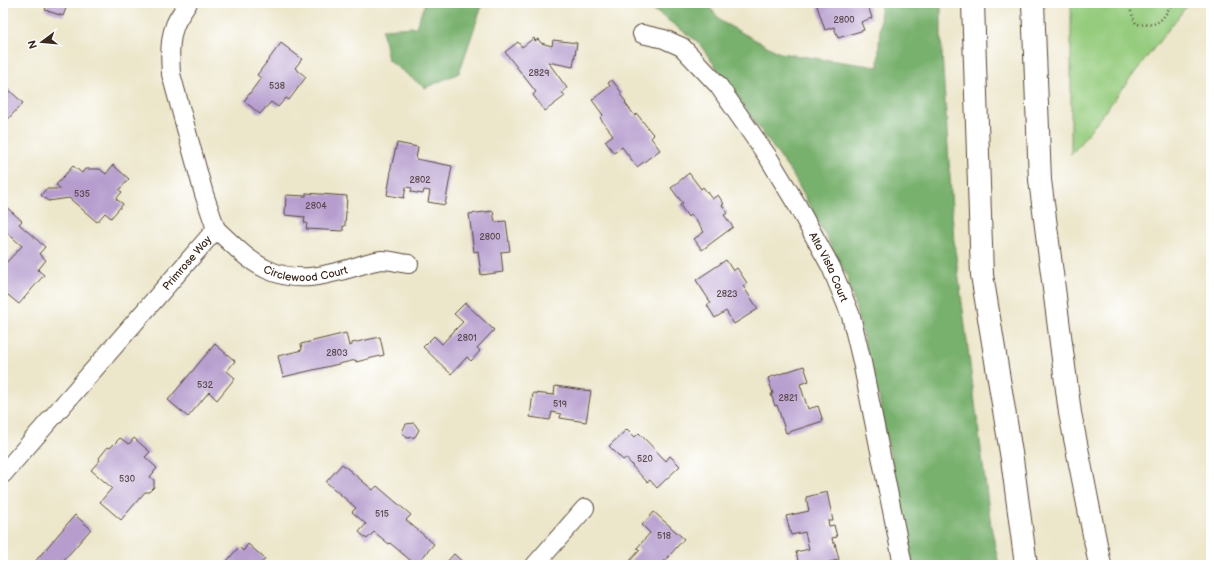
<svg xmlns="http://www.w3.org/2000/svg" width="1214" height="568" font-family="'Balsamiq Sans',sans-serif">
  <rect width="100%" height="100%" fill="#fff"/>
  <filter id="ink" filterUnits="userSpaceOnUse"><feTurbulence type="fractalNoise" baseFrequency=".025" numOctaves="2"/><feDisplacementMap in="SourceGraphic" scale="8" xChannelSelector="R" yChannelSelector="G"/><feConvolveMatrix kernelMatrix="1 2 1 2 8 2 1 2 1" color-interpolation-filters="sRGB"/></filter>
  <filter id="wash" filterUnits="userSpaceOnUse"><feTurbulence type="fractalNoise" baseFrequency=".012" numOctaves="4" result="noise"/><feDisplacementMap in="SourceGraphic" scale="16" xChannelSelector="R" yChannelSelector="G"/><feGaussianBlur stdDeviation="0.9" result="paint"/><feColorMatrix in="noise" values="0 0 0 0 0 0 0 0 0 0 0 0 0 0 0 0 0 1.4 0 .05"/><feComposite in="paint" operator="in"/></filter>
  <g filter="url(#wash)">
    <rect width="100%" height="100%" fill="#ece6ca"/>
    <path fill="#96cc7e" stroke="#687b4e" d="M1071,3H1189L1071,155Z"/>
    <path fill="#78b06d" stroke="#5a6d46" d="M425,3H483L459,73L425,88L388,60L382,29L416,27Z
      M644,3H706L722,22L780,53L878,67L881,3H941V37L954,241L991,526L999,565H911L879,398L847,276L794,177L698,42Z"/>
    <g id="blocks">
      <path fill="#b69dce" d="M48,3H68L63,16L45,10Z
        M80,3H89L88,6Z
        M816,3H870L871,5L868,6L872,18L861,22L864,30L838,38L834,27L825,30Z
        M534,38L535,41L538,39L541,43L552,46L553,40L577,43L573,67L548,62L567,88L562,92L565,96L545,111L533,95L536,92L505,52L518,42L522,47Z
        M281,43L302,59L295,68L306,77L289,100L286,98L278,107L271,102L260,114L244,101L261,78L257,75Z
        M612,80L622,93L620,94L626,102L625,103L635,116L637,114L651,132L654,135L651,138L660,150L637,167L622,147L614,153L605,141L613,135L600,118L603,115L592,100L610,86L608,83Z
        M7,88L23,103L8,119L3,115V92Z
        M397,143L418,147L416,159L452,166L445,205L428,202L430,191L424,190L423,194L411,192L412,188L406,187L404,198L387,195L391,172H390Z
        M113,165L129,179L119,190L122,192L116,199L123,204L111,218L105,213L97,222L69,198L48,201L41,195L46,189H61L56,185L73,166L82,173L85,169H100L106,174Z
        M689,173L701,189L703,187L712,199L718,195L724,204L722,205L728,213L724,215L733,227L702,250L694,239L704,232L691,214L688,217L680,205L683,203L681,201L671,188Z
        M306,193L347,196L345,226H343V231L306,229L307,223H304L305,217L285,215L286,195L306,196Z
        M4,205L22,221L19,224L45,247L39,254L46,260L38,270L44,275L19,304L3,291V266L22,246L3,229Z
        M493,211L495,222L506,221L510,251L501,252L503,272L481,275L478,251L474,252L469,214Z
        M726,260L733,271L737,268L747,283L743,286L758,309L734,324L726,311L715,318L707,305L711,303L696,280Z
        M465,303L494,330L477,348L480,351L471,361L467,357L451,374L423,347L434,336L442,344L454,331L463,322L454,314Z
        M346,333L349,346L352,345V343L380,337L384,355L356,362V360L283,377L278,356L302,350L301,344Z
        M215,344L235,361L227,371L235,378L217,400L209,392L188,417L168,400Z
        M804,366L809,381L800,384L808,409L818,406L823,421L786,433L777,405L775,406L771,394H773L768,378Z
        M555,386L591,391L586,422L560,418L561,414L552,412L550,420L530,417L533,393L554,395Z
        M414,423L419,430L415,437L407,438L402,432L406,424Z
        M627,429L635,437L639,433L666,461L670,456L680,466L657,488L650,480L647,482L632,466V465L626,458L623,460L609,446Z
        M120,438L129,444L134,438L150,452L145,457L157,468L150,477L154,480V487L149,492H145L121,520L100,502L112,488L91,470L100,460L99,458L107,448L108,447L110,448Z
        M342,464L373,490L377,486L411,515L406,520L434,544L416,565L390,543L389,544L374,532L367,539L359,532L366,524L352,512L356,508L326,482Z
        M827,492L833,521H828L829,526L834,525L837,537L832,538L833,543H835L839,560L829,562L830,564L825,565H799L796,552L809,549L805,532L791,535L786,516L809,511L806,497Z
        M654,512L684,539L661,565H626L640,550L637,548L650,533L642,525Z
        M75,515L91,529L71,552L59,565H32Z
        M248,544L265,559L260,565H228L226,562L239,547L243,551Z
        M454,554L466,565H444Z"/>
    </g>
  </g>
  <g filter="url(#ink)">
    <use href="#blocks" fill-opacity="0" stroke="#564638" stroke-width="1"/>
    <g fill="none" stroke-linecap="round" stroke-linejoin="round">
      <defs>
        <g id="street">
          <path id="s1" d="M642,34L664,39L682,47L718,85L768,157L797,205L831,267L851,316L862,362L903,565"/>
          <path id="s2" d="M216,229C231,243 247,260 266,269C297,284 324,276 355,267C364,264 372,261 382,260C390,260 400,263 409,264"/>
          <path id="s3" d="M3,474L216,229L204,194L171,74C170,57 169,41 175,25C178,17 184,10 188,3"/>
          <path d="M535,565L585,508"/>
        </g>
        <path id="highway" d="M973,3L982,275L1012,459L1026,565
          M1033,3L1040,180L1070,413L1100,565"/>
      </defs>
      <use href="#street" stroke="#564638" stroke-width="20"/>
      <use href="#highway" stroke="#564638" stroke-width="24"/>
      <path stroke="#564638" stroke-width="2.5" stroke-dasharray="1 3" stroke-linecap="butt" d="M1132,3L1131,12L1136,24C1159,27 1162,21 1172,3"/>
      <use href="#street" stroke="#fff" stroke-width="18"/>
      <use href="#highway" stroke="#fff" stroke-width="22"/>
    </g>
  </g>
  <g text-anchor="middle" stroke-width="3" stroke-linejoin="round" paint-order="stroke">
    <g font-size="9" fill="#5a474a">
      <text x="844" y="23">2800</text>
      <text x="539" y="76">2829</text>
      <text x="277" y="89">538</text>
      <text x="420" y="183">2802</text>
      <text x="82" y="197">535</text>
      <text x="316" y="209">2804</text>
      <text x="490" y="240">2800</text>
      <text x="727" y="297">2823</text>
      <text x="467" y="341">2801</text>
      <text x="337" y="356">2803</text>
      <text x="205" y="388">532</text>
      <text x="788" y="401">2821</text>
      <text x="560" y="407">519</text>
      <text x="645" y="462">520</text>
      <text x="127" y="482">530</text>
      <text x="382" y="517">515</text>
      <text x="664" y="539">518</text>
    </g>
    <g font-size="11" fill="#3b2a1e" stroke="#fff">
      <text dy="4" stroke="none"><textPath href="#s3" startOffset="280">Primrose Way</textPath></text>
      <text dy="4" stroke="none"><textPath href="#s2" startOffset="105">Circlewood Court</textPath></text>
      <text dy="4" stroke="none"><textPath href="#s1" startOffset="308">Alta Vista Court</textPath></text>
    </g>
  </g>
  <rect width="1214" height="568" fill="none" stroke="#fff" stroke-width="16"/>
  <g transform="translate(42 42) rotate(254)" stroke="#ffffff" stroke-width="3" paint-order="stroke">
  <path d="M0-3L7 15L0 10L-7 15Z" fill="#3b2a1e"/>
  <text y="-6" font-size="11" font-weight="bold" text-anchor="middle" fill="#3b2a1e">N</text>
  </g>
</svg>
